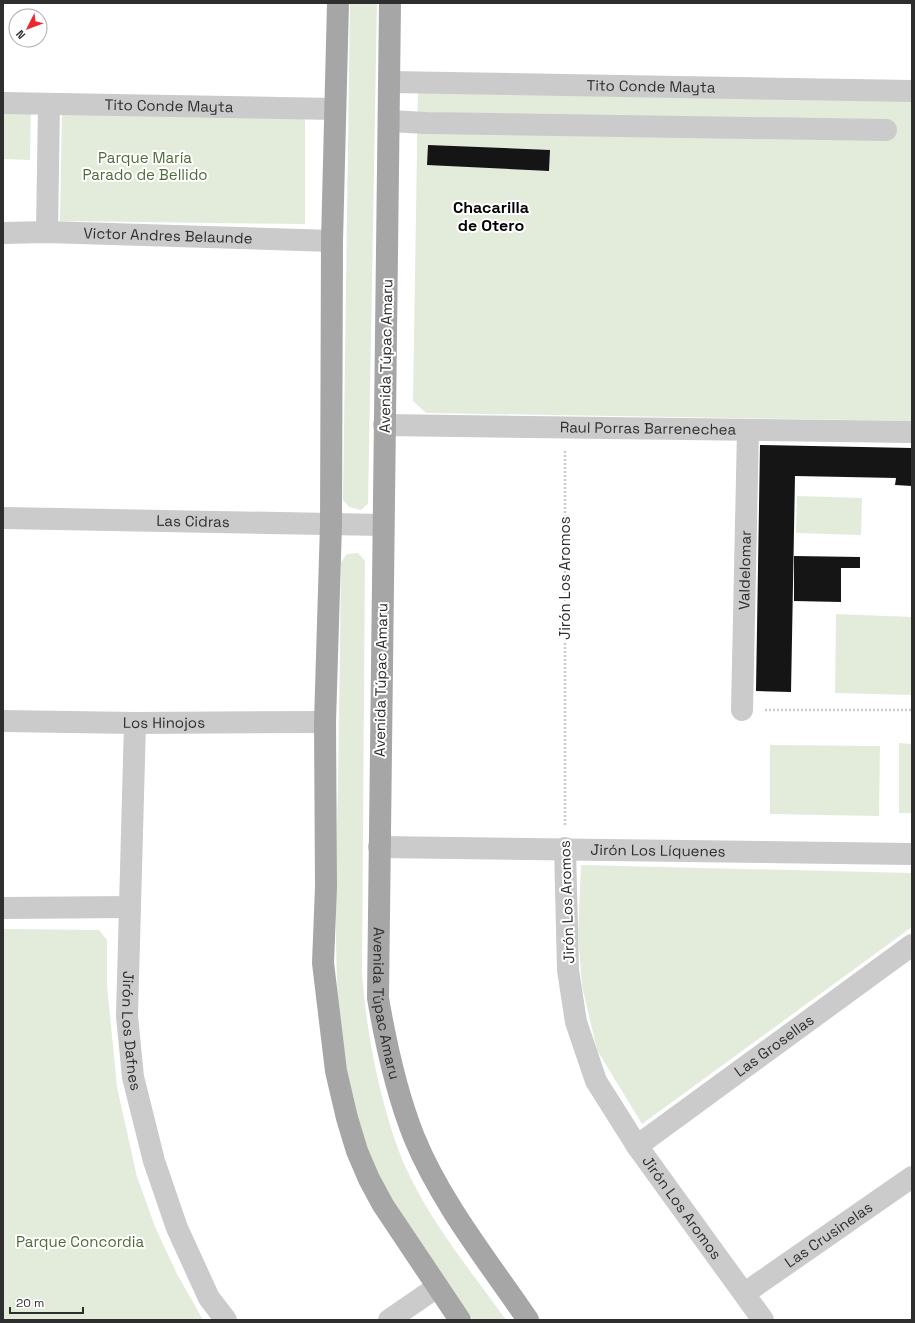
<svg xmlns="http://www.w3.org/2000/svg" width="915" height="1323" font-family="'Space Grotesk',sans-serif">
  <rect width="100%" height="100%" fill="#fff"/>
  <path fill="#e3ecdb" d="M350,3H377L368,504L361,510L349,507L343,500Z
    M418,87L912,98V421L426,413L413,401Z
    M3,98L31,99L30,160L3,159Z
    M62,108L305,115V224L60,221Z
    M797,496L862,498L861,535L796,533Z
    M358,553L365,561L362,972C366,1033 381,1109 405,1166C430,1222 471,1271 506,1320H473C442,1276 401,1226 379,1178C328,1068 336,946 337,829C339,740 340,651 341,562L347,554Z
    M836,614L912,617V695L835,693Z
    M899,743L912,744V813H899Z
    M770,745L880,746L879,816L770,814Z
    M581,865L912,873V927L642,1124L597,1050L582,986L578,934Z
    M3,929L99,930L107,940V985L117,1087L137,1177L156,1229L177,1274L203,1320H3Z"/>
  <path fill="#151515" d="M428,145L550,150L549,171L427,165Z
    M760,445L912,448V486L895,485L896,478L795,476L791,692L756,691Z
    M794,556L860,557V568H841V602L794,601Z"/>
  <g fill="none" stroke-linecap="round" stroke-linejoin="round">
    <path stroke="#cbcbcb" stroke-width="2.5" stroke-dasharray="2 2" stroke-linecap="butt" d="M765,710H912
      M565,825V450"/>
    <g stroke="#cbcbcb" stroke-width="22">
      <path id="s1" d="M390,82L912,91"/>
      <path id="s2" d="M3,103L335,109"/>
      <path d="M390,121L426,123L886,130"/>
      <path d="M47,232L49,104"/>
      <path id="s3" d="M3,233L47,232L332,241"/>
      <path id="s4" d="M384,425L912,432"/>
      <path id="s5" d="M3,518L383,525"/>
      <path id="s6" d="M742,710L748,430"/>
      <path id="s7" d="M3,721L135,723L325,722"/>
      <path id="s8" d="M135,723L127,1016L133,1077L154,1161L177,1228L209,1298L226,1320"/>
      <path id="s9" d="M379,847L912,854"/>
      <path id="s10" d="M565,848L568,970L576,1022L596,1081L637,1146L763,1320"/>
      <path d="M3,908L130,907"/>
      <path id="s11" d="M637,1146L912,945"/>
      <path id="s12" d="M745,1293L912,1177"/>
      <path d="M389,1320L437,1287"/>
    </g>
    <g stroke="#a6a6a6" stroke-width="22">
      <path d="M338,3L332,241L331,524L325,722L326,887L323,963L336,1071L347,1118L357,1151L369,1179L383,1205L460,1320"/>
      <path id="s13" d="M390,3L378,998C386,1045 396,1092 414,1137C441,1203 488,1261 528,1320"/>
    </g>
  </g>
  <g text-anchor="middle" stroke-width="4" stroke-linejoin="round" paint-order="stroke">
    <g font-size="15" fill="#2e2e2e" stroke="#fff">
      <text dy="5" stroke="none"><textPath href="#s1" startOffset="261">Tito Conde Mayta</textPath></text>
      <text dy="5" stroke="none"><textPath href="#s2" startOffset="166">Tito Conde Mayta</textPath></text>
      <text dy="5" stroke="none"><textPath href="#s3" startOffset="165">Victor Andres Belaunde</textPath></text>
      <text transform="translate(386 356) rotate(-89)" y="5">Avenida Túpac Amaru</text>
      <text dy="5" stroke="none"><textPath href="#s4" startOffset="264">Raul Porras Barrenechea</textPath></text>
      <text dy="5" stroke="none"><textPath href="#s5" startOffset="190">Las Cidras</textPath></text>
      <text dy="5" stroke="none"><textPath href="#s6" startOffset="140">Valdelomar</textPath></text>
      <text transform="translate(565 578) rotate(-90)" y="5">Jirón Los Aromos</text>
      <text transform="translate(381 680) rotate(-89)" y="5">Avenida Túpac Amaru</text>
      <text dy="5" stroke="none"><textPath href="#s7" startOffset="161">Los Hinojos</textPath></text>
      <text dy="5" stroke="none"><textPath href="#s9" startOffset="279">Jirón Los Líquenes</textPath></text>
      <text transform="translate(567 902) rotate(-92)" y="5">Jirón Los Aromos</text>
      <text dy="5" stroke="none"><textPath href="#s13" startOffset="1001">Avenida Túpac Amaru</textPath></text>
      <text dy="5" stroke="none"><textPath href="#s8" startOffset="308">Jirón Los Dafnes</textPath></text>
      <text dy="5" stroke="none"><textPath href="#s11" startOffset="170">Las Grosellas</textPath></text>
      <text dy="5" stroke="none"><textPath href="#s10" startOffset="390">Jirón Los Aromos</textPath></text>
      <text dy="5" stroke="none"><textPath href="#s12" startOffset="102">Las Crusinelas</textPath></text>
    </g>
    <g font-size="15" fill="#4e6c39" stroke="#fff">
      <text x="145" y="163">Parque María<tspan x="145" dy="17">Parado de Bellido</tspan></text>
      <text x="80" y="1247">Parque Concordia</text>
    </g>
    <g font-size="16" font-weight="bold" fill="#000" stroke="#fff">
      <text x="491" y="213">Chacarilla<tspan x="491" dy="18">de Otero</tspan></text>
    </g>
  </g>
  <rect width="915" height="1323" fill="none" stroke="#2e2e2e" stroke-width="8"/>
  <g transform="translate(28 28) rotate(228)"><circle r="19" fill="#ffffff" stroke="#ababab"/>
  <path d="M0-3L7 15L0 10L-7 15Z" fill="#ed272c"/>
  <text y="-6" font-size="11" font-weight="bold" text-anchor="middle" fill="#2e2e2e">N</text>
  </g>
  <path d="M10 1307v6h73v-6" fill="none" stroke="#2e2e2e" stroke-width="2"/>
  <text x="16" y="1307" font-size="12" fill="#2e2e2e" stroke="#ffffff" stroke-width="3" paint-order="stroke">20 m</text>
</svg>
